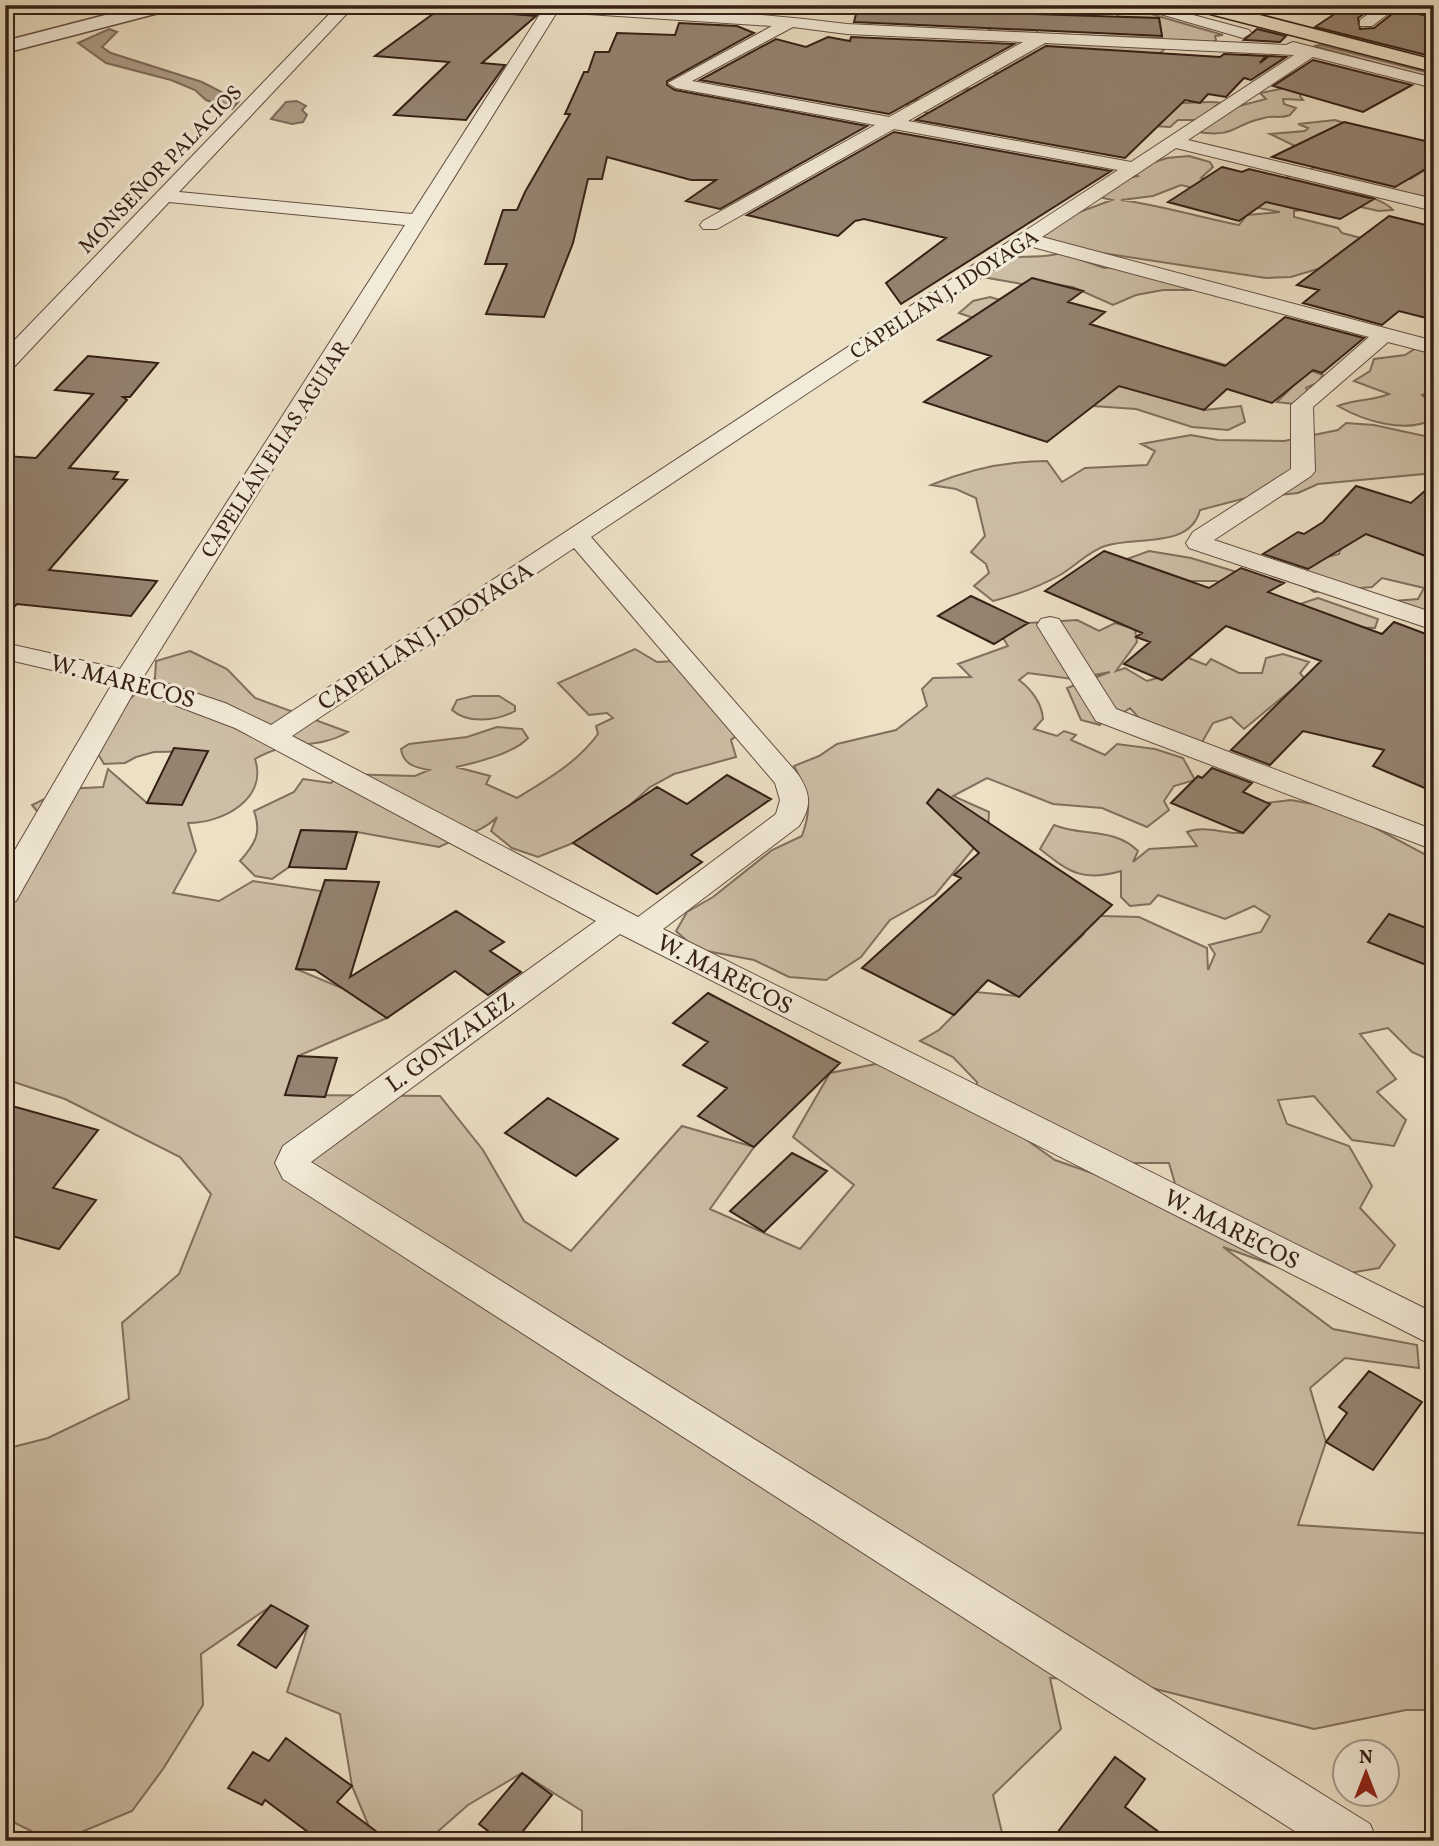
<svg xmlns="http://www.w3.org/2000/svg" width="1439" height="1846" font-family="Vollkorn,serif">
  <rect width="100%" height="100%" fill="#ece0c5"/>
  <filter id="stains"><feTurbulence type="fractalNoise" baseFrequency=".00286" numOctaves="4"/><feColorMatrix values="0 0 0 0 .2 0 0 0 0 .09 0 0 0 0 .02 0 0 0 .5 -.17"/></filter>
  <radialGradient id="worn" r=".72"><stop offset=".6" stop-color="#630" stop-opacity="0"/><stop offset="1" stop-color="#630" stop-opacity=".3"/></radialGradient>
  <path fill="#cdbfa7" stroke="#816f5e" stroke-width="2" fill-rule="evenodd" d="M1030,5H1120L1223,35L1215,36L1216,40L1211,43L1168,46L1157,56L1173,102C1189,105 1205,100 1222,103L1214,107L1239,106L1266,99L1260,93L1291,87L1302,91L1300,96L1303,100L1283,99L1284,104L1296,108L1290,115C1281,119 1273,115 1264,118C1233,124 1237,138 1197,132L1195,120H1178L1170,127L931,114L907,107L909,102L986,85L1006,75L985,71L1023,56L1021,53L1043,34L1162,38L1159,18L1117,17L1119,12L1061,10V19L1037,18V34L991,35L987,31Z
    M1320,45L1434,74V79L1314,46Z
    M1335,120L1357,127L1297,147L1270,134L1305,131L1308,128L1298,124Z
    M1189,156L1210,162L1213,167L1201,178L1218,182L1205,191L1181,185L1153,196L1121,200C1163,206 1199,217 1239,225L1247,215L1280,212L1253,207L1291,174C1315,184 1381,194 1393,210L1379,211L1310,196L1309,209L1294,211V217L1338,228L1342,233L1365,239L1358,257L1291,277L1266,278L1056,246L1034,229L1112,200L1099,197L1103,183L1138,176L1131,170L1167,158Z
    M1434,164V197L1409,195L1309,171L1315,166L1411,179Z
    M1062,253L1104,268L1138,265L1209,282L1204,290H1163L1136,295L1113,305L1073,287L1032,281L1033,286L971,275C1002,246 1027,263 1062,253Z
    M990,297L1236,368L1216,384L1204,410L1241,406L1245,422L1228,430L1192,427L1136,409L1093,406L1015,332L959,313L973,301Z
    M1416,348L1434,351V390L1422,395L1434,405V419C1405,434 1364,421 1338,406C1356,399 1372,401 1389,394L1354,381L1370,371L1374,359L1405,355Z
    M1309,370L1323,375L1317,383L1306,388L1310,395L1302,405L1277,402Z
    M1346,423L1374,425L1434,438V473L1318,484L1298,493L1242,499L1200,510C1190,549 1137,536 1105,546C1089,551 1074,567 1060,575C1039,587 1016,595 993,601L974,586L989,573L986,564L971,552L985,536L976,498L956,489L931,485C969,469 1005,461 1047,461L1062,482L1085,468L1147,465L1155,451L1141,444L1191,435L1218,440L1284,441L1338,430Z
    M1362,533L1434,547V614L1393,601L1418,599L1424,588L1382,578L1372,587L1314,592L1306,586L1297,565L1339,554L1341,547Z
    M1149,551L1191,558L1256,578L1250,594L1216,581H1190L1127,559Z
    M1318,598L1378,619L1375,628L1342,627L1294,606Z
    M1077,620L1099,631L1115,623L1135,629L1137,642L1116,671L1125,668L1147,681L1157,678L1181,655L1206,665L1211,659L1239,673H1262L1266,658L1283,654L1309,662L1300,673L1309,684L1296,686L1244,729L1231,717L1213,723L1201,744L1139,718L1130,708L1124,712H1106L1100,725L1081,720L1067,688L1110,672L1073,679L1028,673L1019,680C1031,689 1042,703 1043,719L1034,729L1057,736L1064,731L1076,735L1071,740L1105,755L1117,744L1155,749L1183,758L1195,780L1174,786L1164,801L1169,810L1147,827L1102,808L1053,804L987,778L953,796L989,812L988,831L935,895L890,920L861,957L826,980L789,977L754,960L696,949L676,931L687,912L713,897L772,850L802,836C813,805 809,795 794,766L819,756L837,744L896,730L927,706L922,689L933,678L971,677L958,664L1008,646L1003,638L1007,629L1028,623Z
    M635,649L657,662L676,661L749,727L731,740L736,757L674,774L650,787L621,813L573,843L538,857L512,848L491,831L497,817C483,832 458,837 439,847L357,832L301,830L289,867L272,879L255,876L240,861C255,844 262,833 254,811L294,792L303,779L331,783L342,774L415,776L429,770C417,768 403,765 401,749L409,744L467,737L497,727L522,729L528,738C515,753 475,763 456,767L490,776L486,784L517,798C546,780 577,763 598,734L596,726L613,718L607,713L589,715L558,683Z
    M190,651L227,669L255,698L348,732C316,751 287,739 255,759C268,799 223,823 188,823L196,851L173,893L219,901L253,881L321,891L296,969L344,989L387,1018L298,1056L286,1095L440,1096L483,1150L524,1221L571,1251L682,1126L754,1147L710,1209L800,1249L854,1185L793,1137L830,1073L896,1060L975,1103L977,1082L953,1057L920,1041L939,1030L976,992L1019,996L1084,934L1066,915L1139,917L1207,948L1208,970L1215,954L1209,945L1261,932L1270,916L1254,906L1225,919L1158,895L1150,904L1130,906L1121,897V871C1083,882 1070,873 1040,849L1054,825C1083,837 1114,827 1138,851L1133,862L1149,849L1197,846L1187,832C1204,825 1224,834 1243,833L1258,804L1291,800L1340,809L1430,857L1434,860V1062L1412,1052L1388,1028L1360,1034L1396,1079L1377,1092L1406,1120L1394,1146L1352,1140L1314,1096L1278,1100L1287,1124L1349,1146L1372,1186L1360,1208L1395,1245L1379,1268L1326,1277L1284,1269L1223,1247L1333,1329L1417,1345L1419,1368L1345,1358L1310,1388L1326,1442L1298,1525L1434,1534V1710H1406L1314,1729L1124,1681L1050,1678L1061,1729L993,1795L1004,1841H582V1811L522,1773L468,1805L427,1841H375L352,1786L340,1714L287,1692L308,1626L271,1606L201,1654L203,1705L163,1769L132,1811L60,1841H51L5,1818V1449L48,1438L129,1399L122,1323L179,1274L211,1194L180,1157L65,1099L5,1079V889L46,822L32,805L65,789L103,787L108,769L147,803L181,804L208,751L154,752L136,757L125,763L104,764L95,749L115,711L155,678L156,661ZM1007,1126L1126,1163H1169L1176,1187L1140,1190L1055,1160Z
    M473,696H499L515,706V711C497,721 467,724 452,710L457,700Z"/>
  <path fill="#ae9e89" stroke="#7e6b5b" stroke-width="2" d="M109,29L117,32L102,47L111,53L202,82L239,101L232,109L206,100L195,90L171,80L106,63L78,43Z
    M297,101L306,106L302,110L307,115L303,122L292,124L271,119L286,102Z"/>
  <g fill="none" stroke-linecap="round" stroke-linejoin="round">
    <path fill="#7e6b5b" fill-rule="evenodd" d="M453,5H479L537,12L534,14Z"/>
  </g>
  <path fill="#948371" stroke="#351f15" stroke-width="2" d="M914,5H1050L1031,14L1159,18L1162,36L854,22L858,6L906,8Z
    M1348,5L1375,6L1358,18L1360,29L1374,28L1397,10L1434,17V57L1315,27Z
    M464,10L536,16L482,63L505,65L466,120L394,115L449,62L375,56L437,11L462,13Z
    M679,23L737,26L754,33L667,81V85L675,90L867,126L720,209L686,201L716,180H691L607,157L602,179H588L573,243L544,317L486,314L507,264H485L503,210H517L525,192L570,114H565L584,72H588L595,52H609L617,33L675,35Z
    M1257,29L1286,36L1280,42L1244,40Z
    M828,37L850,41L851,37L1014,44L889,114L700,80L776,39L806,47Z
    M1046,46L1220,57L1224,54L1266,56L1260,63L1269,56L1286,57L1251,80L1244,78L1226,97L1208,94L1200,103L1185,100L1125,158L916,120Z
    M1313,60L1412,85L1363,112L1273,86Z
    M1344,122L1434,143V164L1395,187L1272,157Z
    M894,132L1111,171L901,304L886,283L946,238L864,219L855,221L838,236L747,215Z
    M1222,167L1242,172L1249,169L1374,199L1340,219L1266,202L1239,221L1168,202Z
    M1389,216L1434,227V320L1399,311L1382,325L1303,303L1319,290L1297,285Z
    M1032,278L1083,291L1068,302L1105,312L1090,324L1225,366L1285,317L1364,338L1322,373L1313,370L1272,403L1227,389L1204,410L1119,386L1047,442L924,402L991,356L938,340Z
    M88,356L158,363L130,397H123L127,400L69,468L118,472L113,479L127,480L49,570L157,581L131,616L17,604L5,616V456L36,458L93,394L55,390Z
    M1434,483V559L1366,534L1308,569L1263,554L1298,532L1304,534L1323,522L1356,486L1411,503Z
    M1104,551L1209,588L1241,568L1284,583L1268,592L1382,634L1394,622L1434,637V792L1373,766L1384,750L1303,731L1270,765L1231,750L1321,661L1226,626L1162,680L1124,664L1150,642L1136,637L1142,633L1045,591Z
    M971,596L1028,623L994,644L938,616Z
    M174,748L208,751L182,805L147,803Z
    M1212,768L1252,783L1243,792L1270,804L1243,833L1171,803L1198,776L1202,778Z
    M727,775L771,799L691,855L702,862L657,894L573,843L657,787L687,804Z
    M938,789L1112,905L1019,997L988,980L954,1015L862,968L961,878L954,875L979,853L927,803Z
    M301,830L357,832L346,869L289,867Z
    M325,880L379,882L350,977L456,911L504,942L490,951L521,972L488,995L455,971L387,1018L315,970L296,969Z
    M1389,914L1434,931V968L1368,942Z
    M708,993L840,1063L754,1147L698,1116L727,1088L683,1065L708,1042L673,1023Z
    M298,1056L337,1058L325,1097L285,1095Z
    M548,1098L618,1139L576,1176L505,1133Z
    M5,1104L98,1130L53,1188L96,1200L59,1249L5,1234Z
    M792,1153L827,1171L764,1232L730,1211Z
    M1369,1371L1422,1402L1373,1470L1326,1442L1347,1413L1339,1407Z
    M271,1605L308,1626L276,1668L238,1645Z
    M286,1738L352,1786L337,1802L389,1841H320L265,1800L262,1805L228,1788L253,1752L269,1761Z
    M1115,1757L1145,1779L1125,1807L1171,1841H1051Z
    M522,1773L552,1795L515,1841H501L479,1824Z"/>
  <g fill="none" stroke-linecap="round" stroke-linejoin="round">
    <defs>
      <path id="minor" d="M338,5H355L179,192L412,214L542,11L517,10L509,5C622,5 735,10 847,24L1286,45L1293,42L1434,78V88L1313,57L1188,140L1434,199V211L1176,148L1042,237L1434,341V354L1388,342L1313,407L1315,471L1311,476L1214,540L1434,613V630L1189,548L1186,543L1193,532L1291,469V405L1369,337L1029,246L591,537L797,773C811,793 812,806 799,826L663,929L1434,1313V1346L620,934L311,1162L1370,1824L1377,1841H1310L283,1179L275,1163L283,1146L596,921L235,728L135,690L20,894L16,901L5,904V867L112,684L5,659V643L120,669L405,225L169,202L13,368L5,369V350ZM557,12L772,26L668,83L676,88L875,125L703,221L700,225L703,229H717L894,129L1118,170L271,725L225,703L144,676ZM793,27L847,34L1023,42L889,117L692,81ZM1045,43L1294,55L1131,162L908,121ZM574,548L775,783L780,800L776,814L638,917L292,736Z
        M1129,5H1156L1249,30L1251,33L1243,38Z
        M1381,5H1400L1372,26H1360V20Z
        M1050,617L1059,619L1116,709L1434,830V850L1096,721L1037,625L1041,619Z"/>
      <path id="tertiary" d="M144,5H176L174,9L5,53V41Z"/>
      <path id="trunk" d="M1189,5H1221L1434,60V72L1191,9Z"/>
    </defs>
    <use href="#minor" stroke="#634f41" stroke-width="2"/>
    <use href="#tertiary" stroke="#634f41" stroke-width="3"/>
    <use href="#trunk" stroke="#351f15" stroke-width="3"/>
    <use href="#minor" fill="#f3ebd9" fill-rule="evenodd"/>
    <use href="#tertiary" fill="#f3ebd9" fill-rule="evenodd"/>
    <use href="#trunk" fill="#ece0c5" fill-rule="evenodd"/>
  </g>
  <g text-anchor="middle" stroke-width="6" stroke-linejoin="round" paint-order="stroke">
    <g font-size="21" fill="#351f15" stroke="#f3ebd9">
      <text transform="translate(160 169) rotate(-46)" y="7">MONSEÑOR PALACIOS</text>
      <text transform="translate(944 294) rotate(-33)" y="7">CAPELLAN J. IDOYAGA</text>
      <text transform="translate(275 449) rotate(-57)" y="7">CAPELLÁN ELIAS AGUIAR</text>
    </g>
    <g font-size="24" fill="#351f15" stroke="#f3ebd9">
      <text transform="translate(425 636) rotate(-33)" y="8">CAPELLAN J. IDOYAGA</text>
      <text transform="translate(123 681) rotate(15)" y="8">W. MARECOS</text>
      <text transform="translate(725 974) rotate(27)" y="8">W. MARECOS</text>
      <text transform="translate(450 1042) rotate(-36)" y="8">L. GONZALEZ</text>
      <text transform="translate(1232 1229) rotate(27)" y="8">W. MARECOS</text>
    </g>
  </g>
  <rect width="1439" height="1846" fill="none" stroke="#ece0c5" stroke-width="28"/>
  <rect x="7" y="7" width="1425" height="1832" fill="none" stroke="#351f15" stroke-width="3.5"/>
  <rect x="14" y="14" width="1411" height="1818" fill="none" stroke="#351f15" stroke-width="2"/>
  <g transform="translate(1366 1773)"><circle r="33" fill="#f3ebd9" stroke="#a7998b" stroke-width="2"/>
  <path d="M0-5L12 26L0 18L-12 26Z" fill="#8f2418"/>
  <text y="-10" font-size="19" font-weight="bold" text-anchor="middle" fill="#351f15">N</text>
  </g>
  <rect width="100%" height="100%" filter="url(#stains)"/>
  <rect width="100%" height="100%" fill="url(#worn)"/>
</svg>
